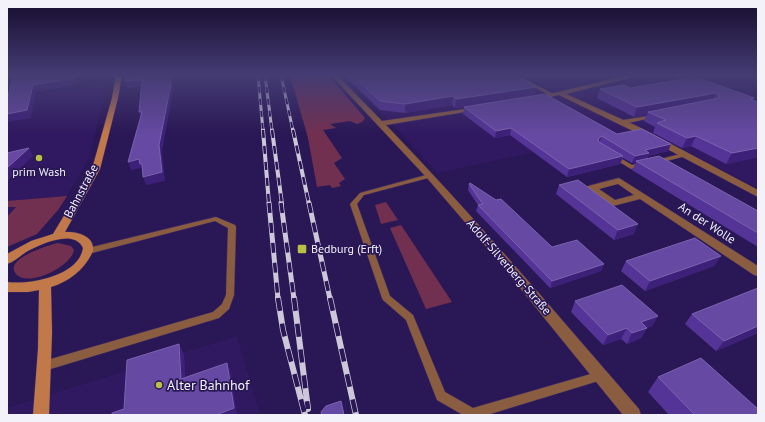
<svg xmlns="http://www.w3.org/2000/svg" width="765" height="422" font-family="'PT Sans',sans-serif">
  <rect width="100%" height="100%" fill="#2a1755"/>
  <path fill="#301960" d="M341,75H758V188L643,129L438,173L394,126Z
    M108,83L89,158L67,196L32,199L7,231V99Z
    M237,336L260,415H7V408Z"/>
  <path fill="#723050" d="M290,75H328L365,118L362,122L357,124L350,121L330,124L336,128L323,130L342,158L334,163L345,179L339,183L341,186L332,188L330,185L317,187L308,138Z
    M67,196L58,210L37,234L7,247V217L16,207H7V201Z
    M386,202L398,220L381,224L375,205Z
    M401,225L452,302L426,309L390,228Z
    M58,243L71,246L74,250C71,267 28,288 16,274C3,259 49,245 58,243Z"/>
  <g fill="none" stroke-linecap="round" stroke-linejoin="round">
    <defs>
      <path id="lane" d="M512,75H517L555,95L551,96Z
        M654,115L656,116V117L623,124L620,122L623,120Z
        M684,153L686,154V156L655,164L652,162L653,161Z
        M615,155L632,165L643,162L646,164L645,165L631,169L613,158L612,157Z
        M430,174L433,176L432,177L364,195L357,204L390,296L413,315L445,392L473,408L601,371L605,373L606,376L605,379L487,415H463L437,400L406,320L383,300L382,298L350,204L360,193Z
        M216,217L235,225L236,227L234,295L229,309L219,318L44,371L40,369L39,366L40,363L44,361L213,312L222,304L226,295L228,228L215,221L88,254L85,253L84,251L85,249L88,248Z"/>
      <path id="street" d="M331,75H337L382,121L479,107L480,108L477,110L386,125C474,216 556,313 639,409L641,415H623L494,256L427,178Z
        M641,75L566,94L639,127L758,190V197L633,131L559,95L536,100L533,98L625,76Z
        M619,178L758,266V276L754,275L640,199L613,206L610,205L586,188L588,186ZM618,184L634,195L615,200L599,189Z"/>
      <path id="secondary" d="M116,75H122L118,98L100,169L65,232C77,231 95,236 93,251C85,269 70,281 51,287L52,333L49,415H33L38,349L39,290L28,292H7V282C30,285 79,276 83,248C74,228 39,245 26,252C20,256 14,262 7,264V254L31,241L53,234L92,169L112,98Z"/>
    </defs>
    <use href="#lane" stroke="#423169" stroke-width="1"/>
    <use href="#street" stroke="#423169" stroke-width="1"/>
    <use href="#secondary" stroke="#423169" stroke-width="1"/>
    <use href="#lane" fill="#8a5c40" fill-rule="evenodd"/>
    <use href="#street" fill="#8a5c40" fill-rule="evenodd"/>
    <use href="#secondary" fill="#c2794a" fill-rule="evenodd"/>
    <defs>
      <path id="rail-far3" d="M258,75L263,131
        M265,75L272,131
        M281,75L293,131"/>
      <path id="rail-far2" d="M263,130L269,204
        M272,130L282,204
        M293,130L309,204"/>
      <path id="rail-far1" d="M269,203L278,299
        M281,203L294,299
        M309,203L330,299"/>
      <path id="rail" d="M278,298L283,330L305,415
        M294,298L308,409
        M330,298L356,415"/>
    </defs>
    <use href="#rail-far3" stroke="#ccc8da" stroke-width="3"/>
    <use href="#rail-far2" stroke="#ccc8da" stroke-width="4"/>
    <use href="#rail-far1" stroke="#ccc8da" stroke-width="5"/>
    <use href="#rail" stroke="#ccc8da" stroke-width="6"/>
    <use href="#rail-far3" stroke="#2a1755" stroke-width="2" stroke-dasharray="6" stroke-linecap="butt"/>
    <use href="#rail-far2" stroke="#2a1755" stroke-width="2.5" stroke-dasharray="8" stroke-linecap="butt"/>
    <use href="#rail-far1" stroke="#2a1755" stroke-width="3.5" stroke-dasharray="10" stroke-linecap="butt"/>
    <use href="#rail" stroke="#2a1755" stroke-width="4.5" stroke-dasharray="13" stroke-linecap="butt"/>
  </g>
  <path fill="#553497" d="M347,75H515L536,87L534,95L455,108L452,105L405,113L380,110L347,78Z
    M696,77L758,102V157L726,164L691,146L682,148L653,133L655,127L644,121L647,114L634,117L597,98L600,89L630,88Z
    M464,107L671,144L668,151L648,156L647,159L758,211V247L632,170L636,163H632L623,158L620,164L567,177L510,135L495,138L463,114Z
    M469,184L552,247L604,264L601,271L550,288L476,211L478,205L468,190Z
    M559,185L634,234L614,240L556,194Z
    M721,256L714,266L645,291L621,271L626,261Z
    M758,288V333L716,351L685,324L692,314Z
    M575,301L658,316L652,326L647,328L641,338L627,344L621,339L603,345L571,312Z
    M658,377L758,415H669L648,392Z"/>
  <path fill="#3d2078" d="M73,75H75L76,85L36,92L31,118L7,122V114L33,85Z
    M170,75H172L173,90L162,152L165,181L146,185L143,177L159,145Z
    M142,79L144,86L127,88L125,81Z
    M536,87L534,95L455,108L456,99Z
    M716,93L712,103L648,112L647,114L634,117L637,107Z
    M453,96L452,105L405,113V104Z
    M139,112H142L141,119Z
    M511,128L510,135L495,138L496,131Z
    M602,136L599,144L598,139Z
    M696,136L691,146L682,148L687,138Z
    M671,144L668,151L648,156L646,160L636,161V163H632L635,156L645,150Z
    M29,148L33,156L7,181V168Z
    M758,148V157L726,164L732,153Z
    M623,156L620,164L567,177L569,169Z
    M139,159L142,164L143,172L141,168L131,170L128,162Z
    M638,224L634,234L614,240L618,230Z
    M721,256L714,266L645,291L650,281Z
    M604,264L601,271L550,288L552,281Z
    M658,316L652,326L647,328L641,338L627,344L632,333L641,322Z
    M758,326V333L716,351L724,341Z
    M627,328L621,339L603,345L608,335Z
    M179,344L184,354L186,389L181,379Z
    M227,363L231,374L237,415H216Z"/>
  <path fill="#6649a2" stroke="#7c63b0" d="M13,75H73V78L33,85L27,110L7,114V98L8,97Z
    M126,75H170L171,84L159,145L162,172L143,177L142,164H140L139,159L128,162L142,112H139L142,79L125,81Z
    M352,75H515L536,87L456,99L453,96L405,104L380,101Z
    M696,77L754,98L750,99L758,102V148L732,153L696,136L687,138L657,123L666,120L648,112L719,98V95L716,93L637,107L600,89L624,85L630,88Z
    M545,94L617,134L642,129L671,144L645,150L649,153L635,156L602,136L598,139L599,142L623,156L569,169L511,128L496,131L464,107Z
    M29,148L7,168V153Z
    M659,156L758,211V233L636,161Z
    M578,180L638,224L618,230L559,185Z
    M470,183L496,200L501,199L552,247L577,240L604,264L552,281L478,205L483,204L469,184Z
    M695,238L721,256L650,281L626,261Z
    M622,285L658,316L641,322L647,328L632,333L627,328L608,335L575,301Z
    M758,288V326L724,341L692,314Z
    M179,344L181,379L227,363L234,408L216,415H112V413L124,409L127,360Z
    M701,358L758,409V415H695L658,377Z
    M341,401L344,415H322L321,412L326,406Z"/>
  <linearGradient id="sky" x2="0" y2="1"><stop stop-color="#170d2f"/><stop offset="0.56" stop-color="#443c73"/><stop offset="1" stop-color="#443c73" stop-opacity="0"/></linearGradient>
  <rect width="765" height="134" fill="url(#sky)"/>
  <g fill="#bac045" stroke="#2a1755" stroke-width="1.5">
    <circle cx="39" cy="158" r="4"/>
    <rect x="297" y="244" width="10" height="10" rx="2"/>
    <circle cx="159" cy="385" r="4"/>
  </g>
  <g text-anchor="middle" stroke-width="3.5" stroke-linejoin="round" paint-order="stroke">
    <g font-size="12" fill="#f3f2fa" stroke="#2a1755">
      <text x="39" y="176">prim Wash</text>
      <text x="311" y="253" text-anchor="start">Bedburg (Erft)</text>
    </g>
    <g font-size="12" fill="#f3f2fa" stroke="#2a1755">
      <text transform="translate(81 191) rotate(-62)" y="4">Bahnstraße</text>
      <text transform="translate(707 223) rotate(33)" y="4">An der Wolle</text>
      <text transform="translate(509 267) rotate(49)" y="4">Adolf-Silverberg-Straße</text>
    </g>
    <g font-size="14" fill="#f3f2fa" stroke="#2a1755" text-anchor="start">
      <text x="167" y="390">Alter Bahnhof</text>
    </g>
  </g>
  <rect width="765" height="422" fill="none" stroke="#f3f2fa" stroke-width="16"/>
</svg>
